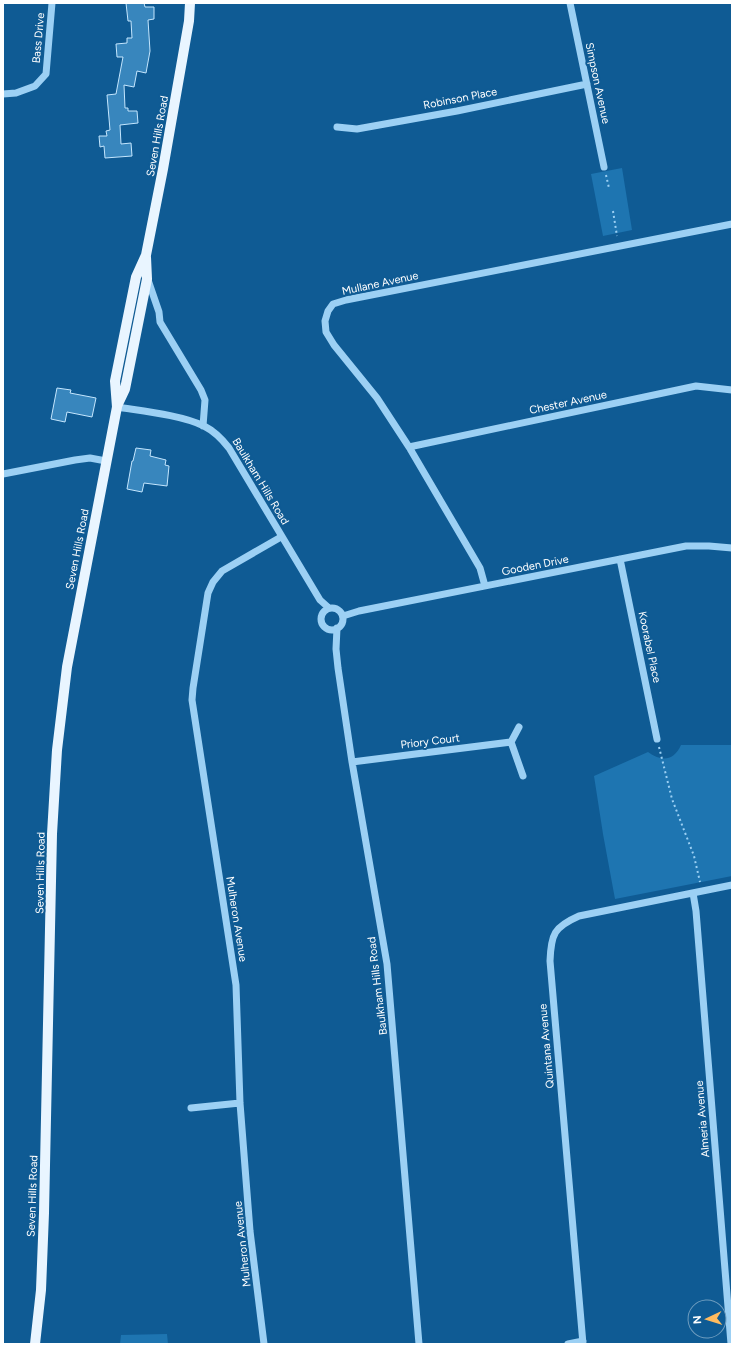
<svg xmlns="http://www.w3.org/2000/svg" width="735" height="1347" font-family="Figtree,sans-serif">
  <rect width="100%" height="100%" fill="#0f5b94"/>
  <path fill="#1e75b1" d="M622,168L632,230L603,236L591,174Z
    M681,745H732V876L615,899L603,834L594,776L648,752C661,762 674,761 681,745Z
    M167,1334L168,1344H120L121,1335Z"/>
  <path fill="#3886bd" stroke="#c4e6fe" d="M126,3H144L145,7H154V19L148,20L150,51L146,73L137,71L134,87L124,85L125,108H128V111H137L138,123L120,125L121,144L131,143L132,156L105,158L104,146L100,147L99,136H107L106,131L110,130L107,95L116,94L123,57H117L116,44L127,43V38H132L131,21H128Z
    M57,388L71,390L70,393L96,398L92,417L67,412L65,422L51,419Z
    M136,448L151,450L150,456L166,460L165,465L169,466L167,486L144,483L142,492L127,489L132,461H133Z"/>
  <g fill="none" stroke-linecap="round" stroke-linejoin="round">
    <path stroke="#9cd0f4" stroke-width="2" stroke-dasharray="2 3" stroke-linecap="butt" d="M606,175L609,188
      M613,211L617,236
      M659,747L672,799L694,856L700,882"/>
    <path stroke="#9cd0f4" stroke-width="7" d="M570,3L604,167
      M3,94L16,93L35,86L46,74L52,3
      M337,127L357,129L457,111L587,84
      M148,280L159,312L160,322L201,390L205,400L203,426
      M117,407C142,411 182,415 204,426C214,431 222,439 229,448L320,600L329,608
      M409,447L696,386L732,390
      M3,474L75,460L90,458L106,461
      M620,559L657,739
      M485,586L480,568L409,447L377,398L334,345L326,332L325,321L328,311L333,304L346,300L732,224
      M321 619a11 11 0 1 1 22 0a11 11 0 1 1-22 0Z
      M343,616L359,611L686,546H709L732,548
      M337,628L336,649L338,668L352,762L387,964L419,1344
      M511,742L523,776
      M352,762L511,742L519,727
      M693,893L696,911L731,1344
      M191,1108L240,1103
      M264,1344L250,1231L240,1103L236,985L192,700L193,688L208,593L213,582L222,571L281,537
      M568,1344L583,1341
      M583,1344L550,961C551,934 554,927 579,916L732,885"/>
    <path stroke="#e9f5ff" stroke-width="10" d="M117,406L125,389L147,279L146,257
      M35,1344L41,1290L44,1213L52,834L57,750L67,667L117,407L115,381L136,277L146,255L163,169L189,21L190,3"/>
  </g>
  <g text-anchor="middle" stroke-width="4" stroke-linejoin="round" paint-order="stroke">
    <g font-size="11" fill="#fff" stroke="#0f5b94">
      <text transform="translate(38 38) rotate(-85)" y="4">Bass Drive</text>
      <text transform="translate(598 83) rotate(78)" y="4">Simpson Avenue</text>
      <text transform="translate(460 98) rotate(-11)" y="4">Robinson Place</text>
      <text transform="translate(157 136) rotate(-80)" y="4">Seven Hills Road</text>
      <text transform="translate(380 283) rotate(-12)" y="4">Mullane Avenue</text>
      <text transform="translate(568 402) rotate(-12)" y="4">Chester Avenue</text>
      <text transform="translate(261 481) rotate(59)" y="4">Baulkham Hills Road</text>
      <text transform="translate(77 549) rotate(-79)" y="4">Seven Hills Road</text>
      <text transform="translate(535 565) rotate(-11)" y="4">Gooden Drive</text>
      <text transform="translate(650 647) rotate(78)" y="4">Koorabel Place</text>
      <text transform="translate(430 741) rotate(-7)" y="4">Priory Court</text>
      <text transform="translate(40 873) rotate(-89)" y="4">Seven Hills Road</text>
      <text transform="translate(237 919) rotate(81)" y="4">Mulheron Avenue</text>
      <text transform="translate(377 986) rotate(-97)" y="4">Baulkham Hills Road</text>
      <text transform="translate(546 1046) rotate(-95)" y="4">Quintana Avenue</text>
      <text transform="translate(702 1119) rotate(-95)" y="4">Almeria Avenue</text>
      <text transform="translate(32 1196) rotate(-88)" y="4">Seven Hills Road</text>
      <text transform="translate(242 1244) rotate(-96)" y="4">Mulheron Avenue</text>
    </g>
  </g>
  <rect width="735" height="1347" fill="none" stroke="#ffffff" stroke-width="8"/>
  <g transform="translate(707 1319) rotate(266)"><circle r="19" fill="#0f5b94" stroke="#6f9dbf"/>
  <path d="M0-3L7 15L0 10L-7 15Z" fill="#ffbb5f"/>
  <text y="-6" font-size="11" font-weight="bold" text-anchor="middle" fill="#ffffff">N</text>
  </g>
</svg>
